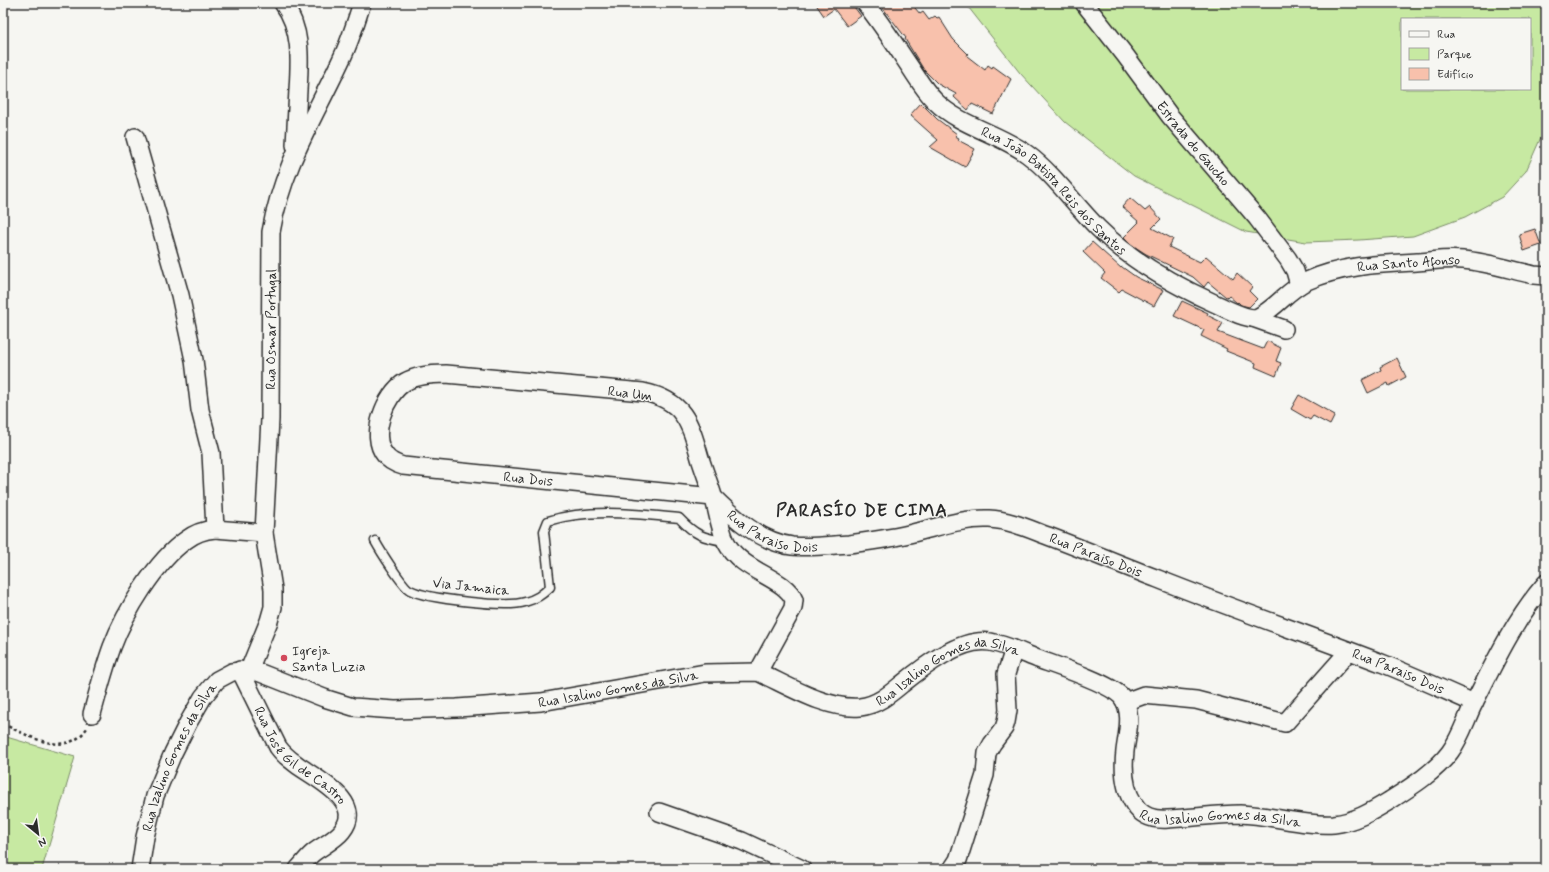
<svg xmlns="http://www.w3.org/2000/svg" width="1549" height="872" font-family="Mynerve,sans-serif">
  <rect width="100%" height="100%" fill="#f6f6f2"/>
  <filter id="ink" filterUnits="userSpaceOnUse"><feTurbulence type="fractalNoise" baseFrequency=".025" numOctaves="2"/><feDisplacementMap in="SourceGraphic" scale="8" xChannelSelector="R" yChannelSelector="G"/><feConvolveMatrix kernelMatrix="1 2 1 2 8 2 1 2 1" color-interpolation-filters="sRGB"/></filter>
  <g filter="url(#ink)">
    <path fill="#c7e9a2" stroke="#798a66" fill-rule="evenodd" d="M965,3H1546V126L1526,171L1502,197L1465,217L1413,236L1359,240L1306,242L1246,232L1134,176L1065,122L1020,73ZM1402,19H1530V89H1402Z
      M3,736L75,757L42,869H3Z"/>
    <path fill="#f8c1ac" stroke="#2b2b2b" d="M815,3H851L861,16L847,26L834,9L824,16Z
      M879,3H911L920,14L923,12L929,20L935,16L937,18L939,17L953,39L968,54L967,56L985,70L988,65L992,68L993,66L1011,79L993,114L972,104L968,110L954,97L956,94L938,84L924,70L905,39L906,38Z
      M921,103L937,119L957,134L955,136L959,138L958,140L975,149L965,167L930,147L938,140L910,115Z
      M1130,198L1145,211L1150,207L1161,219L1152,228L1173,239L1169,247L1200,262L1206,256L1233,279L1237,273L1252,287L1249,291L1257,299L1249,307L1241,305L1238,302L1237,303L1229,296L1226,297L1208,282L1204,287L1193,277L1146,254L1132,245L1124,237L1139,222L1122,207Z
      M1535,229L1541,245L1524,251L1519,234Z
      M1092,242L1121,268L1122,267L1136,277L1163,290L1154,306L1122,289L1119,292L1101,278L1105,273L1083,252Z
      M1182,301L1208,313L1207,315L1223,323L1218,332L1263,349L1267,341L1281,348L1276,361L1281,363L1276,376L1255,367L1256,363L1226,351L1227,349L1201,336L1204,330L1174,316Z
      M1397,358L1406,377L1389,386L1388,383L1368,393L1362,380L1381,370L1380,367Z
      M1299,395L1335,415L1330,425L1313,416L1310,420L1291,409Z"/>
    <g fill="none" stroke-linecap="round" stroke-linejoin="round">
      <defs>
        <path id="service" d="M375,541C380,550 403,587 410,590C427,599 507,608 525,602C536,599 542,595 550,587L544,531L548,521C590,508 636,514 679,518C695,535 703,538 725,541"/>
        <g id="minor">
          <path d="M283,3C302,29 300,59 298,90C297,108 296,127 295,145"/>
          <path id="s1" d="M865,3C881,23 896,46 910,67C918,79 925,91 935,101C960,126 998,133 1027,154C1054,174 1074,204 1098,228C1131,261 1172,284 1214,303C1225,308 1244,319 1256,318C1276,309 1287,290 1307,281C1342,265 1380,264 1417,262C1432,261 1448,258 1463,260C1487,262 1511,270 1534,275L1546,276"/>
          <path id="s2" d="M1084,3L1125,55L1170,116L1257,218L1288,259L1295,271L1299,285"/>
          <path d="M135,137L180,295L194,360L200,410L211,453L215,529L264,533"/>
          <path d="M1253,318L1284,329"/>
          <path id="s3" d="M240,670L278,747C283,754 289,759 296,764C314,778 366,801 342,831C335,840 322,846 313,853C307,858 303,864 298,869"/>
          <path id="s4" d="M249,670L269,621L273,607V589L264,533L270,419L271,232C282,167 314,118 341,60C350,42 356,22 362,3"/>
          <path id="s5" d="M758,672L793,608L794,600C785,577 741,572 726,542C719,527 718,511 713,496C709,483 704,471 700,458C690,423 684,400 643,392L446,374C432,374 417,375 405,382C385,394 369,436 385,455C389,461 396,464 403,466L713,497C734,518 761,542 792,546C811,548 830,545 849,544C872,541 895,538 917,532C941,526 965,518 989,519C1009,520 1029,529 1048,536C1085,550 1122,565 1158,579C1233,609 1309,635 1384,664C1414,676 1444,690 1474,703"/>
          <path d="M1125,702L1144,695L1196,700L1285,723L1349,651"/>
          <path d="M92,714C98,692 104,669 112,647C125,612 156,561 186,540C195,533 204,530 215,529"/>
          <path d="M659,812L742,841L802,869"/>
          <path id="s6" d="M140,869L145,837L155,796L173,753L188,723L203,697L217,680L232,672L249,670L258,672L324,698L353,707L395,710L457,708L541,702L705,673L758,672C787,685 827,710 860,707C877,705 890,694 902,684C923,667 961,637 990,642C1007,645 1023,653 1038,659C1057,666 1109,683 1121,696C1134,711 1127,734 1125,751C1123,769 1124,789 1134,804C1142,817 1154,820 1168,819C1192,818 1216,814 1240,814C1271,815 1304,826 1334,824C1354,822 1373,811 1389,801C1411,787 1435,772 1450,752C1461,737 1466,719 1474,703C1494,663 1516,617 1546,583"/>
          <path d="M952,869L958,860L985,775L987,753L992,744L1004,728L1006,722L1008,710L1006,674L1014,649"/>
        </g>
      </defs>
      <use href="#service" stroke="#2b2b2b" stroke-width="11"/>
      <use href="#minor" stroke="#2b2b2b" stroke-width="20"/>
      <path stroke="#2b2b2b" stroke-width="2.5" stroke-dasharray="3 3" stroke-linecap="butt" d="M3,724C28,735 66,760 87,728"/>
      <use href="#service" stroke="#f6f6f2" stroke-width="8"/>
      <use href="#minor" stroke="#f6f6f2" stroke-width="17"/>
    </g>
  </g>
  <circle fill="#d1495b" stroke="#f6f6f2" stroke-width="1.5" cx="284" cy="658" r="4"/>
  <g text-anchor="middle" stroke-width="3" stroke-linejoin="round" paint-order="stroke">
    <g font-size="14" fill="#2b2b2b" stroke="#f6f6f2">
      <text dy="5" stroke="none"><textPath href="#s2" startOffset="178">Estrada do Gaucho</textPath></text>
      <text dy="5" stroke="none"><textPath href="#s1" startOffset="271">Rua João Batista Reis dos Santos</textPath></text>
      <text dy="5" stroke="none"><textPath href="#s1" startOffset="681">Rua Santo Afonso</textPath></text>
      <text dy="5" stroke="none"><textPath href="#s4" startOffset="346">Rua Osmar Portugal</textPath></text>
      <text transform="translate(630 393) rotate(7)" y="5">Rua Um</text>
      <text dy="5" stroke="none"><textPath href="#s5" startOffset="824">Rua Dois</textPath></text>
      <text dy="5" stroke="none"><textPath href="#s5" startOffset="1081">Rua Paraiso Dois</textPath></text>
      <text dy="5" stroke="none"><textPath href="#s5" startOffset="1417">Rua Paraiso Dois</textPath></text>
      <text transform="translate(471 586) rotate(6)" y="5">Via Jamaica</text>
      <text dy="5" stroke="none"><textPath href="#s5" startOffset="1741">Rua Paraiso Dois</textPath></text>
      <text dy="5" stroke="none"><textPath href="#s6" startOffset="967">Rua Isalino Gomes da Silva</textPath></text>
      <text dy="5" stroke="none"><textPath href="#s6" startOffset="618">Rua Isalino Gomes da Silva</textPath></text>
      <text dy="5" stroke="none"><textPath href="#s3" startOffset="107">Rua José Gil de Castro</textPath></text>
      <text dy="5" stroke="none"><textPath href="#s6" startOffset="120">Rua Izalino Gomes da Silva</textPath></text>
      <text dy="5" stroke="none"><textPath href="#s6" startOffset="1363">Rua Isalino Gomes da Silva</textPath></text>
    </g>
    <g font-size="14" fill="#2b2b2b" stroke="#f6f6f2" text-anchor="start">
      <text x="292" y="655">Igreja<tspan x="292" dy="16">Santa Luzia</tspan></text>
    </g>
    <g font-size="18" font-weight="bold" letter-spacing="1" fill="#2b2b2b" stroke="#f6f6f2">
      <text x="862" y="516">PARASÍO DE CIMA</text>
    </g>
  </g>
  <rect width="1549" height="872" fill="none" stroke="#f6f6f2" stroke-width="16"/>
  <rect x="8" y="8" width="1533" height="856" fill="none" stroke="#2b2b2b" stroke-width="1.5" filter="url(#ink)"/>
  <rect x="1401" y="18" width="130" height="72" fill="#f6f6f2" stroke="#a5a5a2"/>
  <rect x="1409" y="31" width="20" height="6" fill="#f6f6f2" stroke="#a5a5a2"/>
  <text x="1437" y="38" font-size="12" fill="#2b2b2b">Rua</text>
  <rect x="1409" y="48" width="20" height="12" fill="#c7e9a2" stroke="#a5a5a2"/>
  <text x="1437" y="58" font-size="12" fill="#2b2b2b">Parque</text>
  <rect x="1409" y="68" width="20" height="12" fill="#f8c1ac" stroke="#a5a5a2"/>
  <text x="1437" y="78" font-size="12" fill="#2b2b2b">Edifício</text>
  <g transform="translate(38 834) rotate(151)" stroke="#f6f6f2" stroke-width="3" paint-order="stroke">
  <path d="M0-3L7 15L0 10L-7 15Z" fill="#2b2b2b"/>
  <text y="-6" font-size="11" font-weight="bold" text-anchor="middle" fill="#2b2b2b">N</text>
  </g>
</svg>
